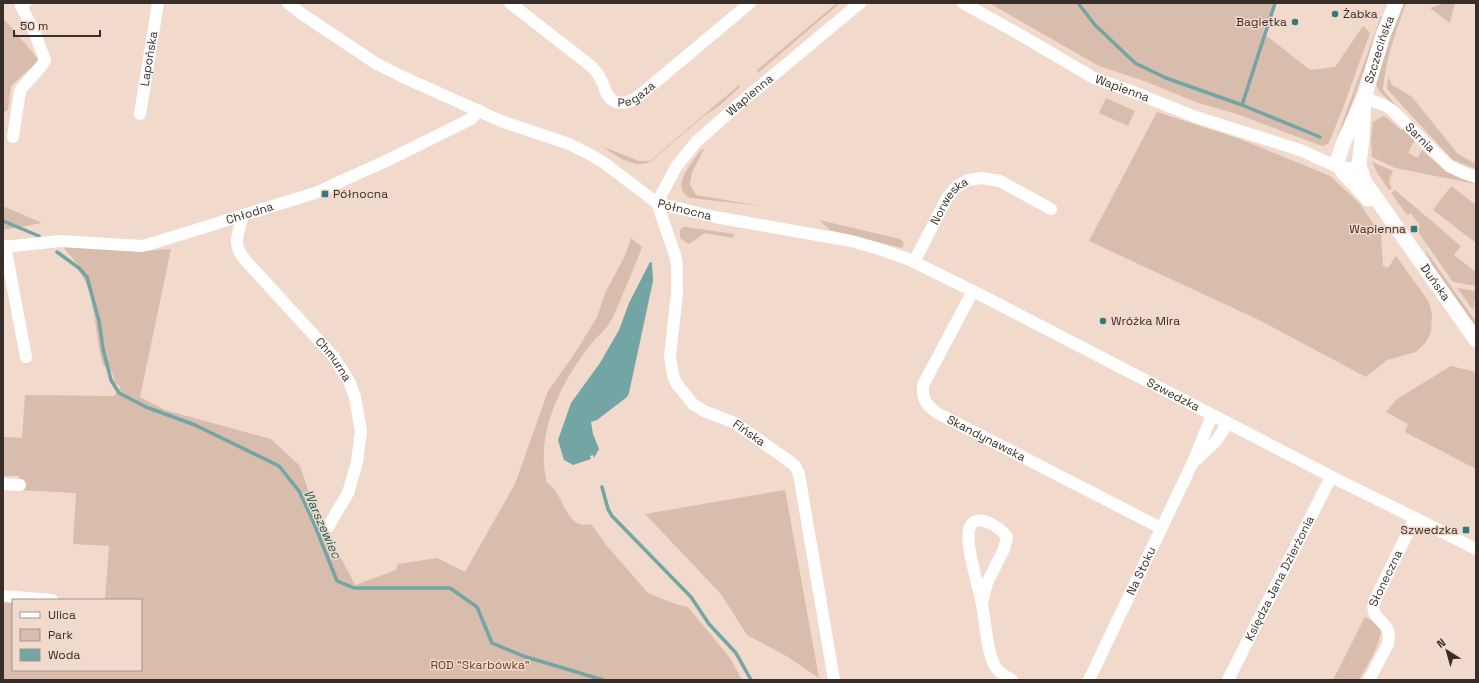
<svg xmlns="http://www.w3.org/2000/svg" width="1479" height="683" font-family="'Space Grotesk',sans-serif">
  <rect width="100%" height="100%" fill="#f1d9cc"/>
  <path fill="#d8bcac" d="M837,3H840L759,72L756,71Z
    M989,3H1273L1263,33L1310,70L1335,67L1363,26L1370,33L1346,100L1329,143L1326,145L1322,146L1237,114L1198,103L1147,82L1099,66Z
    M1403,3H1406C1396,32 1385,60 1383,90L1404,115L1381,93C1377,89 1376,85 1376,80L1388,39Z
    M1445,3H1455L1450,23L1430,8Z
    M1381,16L1383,17L1338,142L1336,140Z
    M3,18L39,60L11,86L8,110L3,113Z
    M1388,77L1392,85L1412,97L1458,154L1476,164V169L1453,160L1448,155L1387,89Z
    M739,85L740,87L719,106L704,116L650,162C631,169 616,155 601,146L639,161H650Z
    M1106,98L1135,111L1128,126L1099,113Z
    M1157,112L1240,139L1330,176L1360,204L1381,235L1383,266L1388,268L1396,256L1429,302L1432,314L1431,332L1426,342L1416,352L1387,360L1366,377L1259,320L1089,241Z
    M1383,116L1386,117L1401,130L1404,128L1415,139L1408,153L1418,158L1422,150L1446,171L1458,177L1476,184L1395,168L1372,157L1371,139L1373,122Z
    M702,149H704L692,172L690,184L696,195L761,206L691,198C668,189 693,161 702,149Z
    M1372,162L1393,171C1390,177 1387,182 1392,188L1389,190L1378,174Z
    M1451,186L1476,205V243L1433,210Z
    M1395,190L1461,246L1454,255L1476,272V286L1453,282L1416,229L1420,226L1411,213L1407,215L1391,193Z
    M3,206L42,223L3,230Z
    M819,220L900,239L904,243L902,248L830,230Z
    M683,227H686L734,234L733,238L705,233L689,244L680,238V230Z
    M631,238L642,247C635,266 627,284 619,303C616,309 614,316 610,322C606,330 597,336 592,343C562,380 534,434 547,483C565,492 564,531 591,524L607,546L648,593L675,604L688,607L730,658L742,680H3V601L13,602V670H141V600H105L109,546L73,544L76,493L19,490V476H3V437L22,438L25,395L114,396L121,387L115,383L112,372L103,365C94,334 97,296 78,269L80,267L62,246L143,251L171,249L140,397L165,410L271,439L300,466L313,504L355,585L396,570L398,564L437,558L465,572L515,484L548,391L577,350L597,317L606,291L625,256Z
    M1424,248L1476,322V330L1437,275Z
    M1457,288L1476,291L1473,310Z
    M1451,366L1476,372V469L1405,432L1408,424L1386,412L1397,399Z
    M785,490L819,678L788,657L747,635L721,594L645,514Z
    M1365,617L1377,623L1381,628C1381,644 1367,666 1359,680H1333Z"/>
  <path fill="#72a5a3" d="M650,262L652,263L653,281L629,393L627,397L597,420L591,422L593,434L599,449L594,458L593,455L590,456L591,459L573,465L564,460L558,440L571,403L600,363L619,330L629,303Z"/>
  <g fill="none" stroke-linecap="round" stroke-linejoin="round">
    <path stroke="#72a5a3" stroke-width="3.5" d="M1078,3L1095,25L1135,63L1166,78L1242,105L1320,137
      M1242,105L1275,3
      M3,221L39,236
      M57,252L79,268L87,277L99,321L103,349L111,380L119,393L146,407L195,425L279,466L299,491L313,521L337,581L354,588H450L477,607L492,643L523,656L603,680
      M602,487L608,509L612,516L691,597L709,624L736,653L751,680"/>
    <g stroke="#fff" stroke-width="12">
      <path id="s1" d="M288,3L302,14L377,64L403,77L501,121L569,144L589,154L603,162L657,203L715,217L851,241L876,248L908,259L973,291L1338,480L1415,518L1476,549"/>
      <path id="s2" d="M510,3L591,66C594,69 597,72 599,76C603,81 604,88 607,94C615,108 630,103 640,95L750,3"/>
      <path id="s3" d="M963,3L1017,33L1094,78L1141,95L1193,116L1300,150L1340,168H1351L1359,165"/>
      <path id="s4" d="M1364,98L1384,105L1392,110L1449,166L1464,173L1476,177"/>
      <path id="s5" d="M140,114L158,3"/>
      <path d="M13,137L20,91C27,80 39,72 45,60L34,31L21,6L25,3"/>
      <path id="s6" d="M657,203L675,255L677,265V294L670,356L673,375L676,383L693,404L704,411L735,423L789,461L795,466L799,474L834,680"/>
      <path id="s7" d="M657,203L676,167L696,142L746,98L860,3"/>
      <path id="s8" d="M243,215C238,235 231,244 246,261L333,356L350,383L355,397L361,431L357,462L348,493L328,527"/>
      <path d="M5,246L26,357"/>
      <path id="s9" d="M3,247L60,241L142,246L150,244L315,193L386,161L471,119L479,110"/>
      <path id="s10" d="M914,262L947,198L956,187L968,180L982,178L1000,181L1051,209"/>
      <path id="s11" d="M973,291L923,385C922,399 926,405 937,413L1161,528"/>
      <path d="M1197,459L1216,441L1228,423"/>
      <path d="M3,484L20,485"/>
      <path d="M3,596L52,600"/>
      <path d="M982,603L987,583L1004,549L1007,537C1000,526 973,510 969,530C965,546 979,586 982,605C986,623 986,648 994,664C997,672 1005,676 1012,680"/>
      <path id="s12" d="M1089,680L1193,462L1212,415"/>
      <path id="s13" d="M1228,680L1331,477"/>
      <path id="s14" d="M1369,680L1388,644C1394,619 1369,623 1374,602L1415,518"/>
    </g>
    <g stroke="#fff" stroke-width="15">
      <path id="s15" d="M1364,98L1362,138L1359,165L1364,181L1476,340"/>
      <path id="s16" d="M1368,199L1343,172L1339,164L1338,159L1344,141L1364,98L1383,35L1396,3"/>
    </g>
  </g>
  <g fill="#317a77" stroke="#f1d9cc" stroke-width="1.5">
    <circle cx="1335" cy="14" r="4"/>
    <circle cx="1295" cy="22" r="4"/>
    <rect x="321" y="190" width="8" height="8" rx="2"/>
    <rect x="1410" y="225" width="8" height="8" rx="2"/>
    <circle cx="1103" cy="321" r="4"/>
    <rect x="1462" y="526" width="8" height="8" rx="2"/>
  </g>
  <g text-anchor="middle" stroke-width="3" stroke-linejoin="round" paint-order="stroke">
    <g font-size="12" fill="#382e29" stroke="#f1d9cc" text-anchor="start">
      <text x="1343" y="18">Żabka</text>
      <text x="1287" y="26" text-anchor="end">Bagietka</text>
      <text x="333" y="198">Północna</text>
      <text x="1406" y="233" text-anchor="end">Wapienna</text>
      <text x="1111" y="325">Wróżka Mira</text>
      <text x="1458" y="534" text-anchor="end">Szwedzka</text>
    </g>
    <g font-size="12" fill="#382e29" stroke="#f1d9cc">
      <text dy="4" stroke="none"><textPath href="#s16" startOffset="168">Szczecińska</textPath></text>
      <text dy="4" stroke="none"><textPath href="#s5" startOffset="56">Lapońska</textPath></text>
      <text dy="4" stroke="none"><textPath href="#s3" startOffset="181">Wapienna</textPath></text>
      <text dy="4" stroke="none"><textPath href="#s2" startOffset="170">Pegaza</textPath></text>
      <text dy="4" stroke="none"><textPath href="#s7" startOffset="144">Wapienna</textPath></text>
      <text dy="4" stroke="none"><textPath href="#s4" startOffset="70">Sarnia</textPath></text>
      <text dy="4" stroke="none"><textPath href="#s10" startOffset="71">Norweska</textPath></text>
      <text dy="4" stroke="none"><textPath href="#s1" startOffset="451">Północna</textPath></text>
      <text dy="4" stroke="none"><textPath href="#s9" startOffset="252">Chłodna</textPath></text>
      <text dy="4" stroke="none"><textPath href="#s15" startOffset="208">Duńska</textPath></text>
      <text dy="4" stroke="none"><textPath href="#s8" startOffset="181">Chmurna</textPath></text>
      <text dy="4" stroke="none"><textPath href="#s1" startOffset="978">Szwedzka</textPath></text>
      <text dy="4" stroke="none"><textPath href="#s6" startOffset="275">Fińska</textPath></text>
      <text dy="4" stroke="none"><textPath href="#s11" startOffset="195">Skandynawska</textPath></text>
      <text dy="4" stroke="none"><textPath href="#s12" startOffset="121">Na Stoku</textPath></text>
      <text dy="4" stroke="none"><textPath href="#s13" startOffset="114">Księdza Jana Dzierżonia</textPath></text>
      <text dy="4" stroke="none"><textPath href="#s14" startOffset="114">Słoneczna</textPath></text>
    </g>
    <g font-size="12" fill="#72401f" stroke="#f1d9cc">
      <text x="480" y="669">ROD "Skarbówka"</text>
    </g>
    <g font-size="13" font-style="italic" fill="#1e6361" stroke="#f1d9cc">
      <text transform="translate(323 524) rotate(66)" y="5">Warszewiec</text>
    </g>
  </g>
  <rect width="1479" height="683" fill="none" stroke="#382e29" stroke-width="8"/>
  <rect x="12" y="599" width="130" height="72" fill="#f1d9cc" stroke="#a7958b"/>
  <rect x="20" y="612" width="20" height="6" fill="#ffffff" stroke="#a7958b"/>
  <text x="48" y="619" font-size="12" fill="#382e29">Ulica</text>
  <rect x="20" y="629" width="20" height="12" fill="#d8bcac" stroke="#a7958b"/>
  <text x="48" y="639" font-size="12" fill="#382e29">Park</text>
  <rect x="20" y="649" width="20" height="12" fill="#72a5a3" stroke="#a7958b"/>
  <text x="48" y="659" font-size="12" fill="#382e29">Woda</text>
  <g transform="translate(1447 651) rotate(323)" stroke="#f1d9cc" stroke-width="3" paint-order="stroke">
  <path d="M0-3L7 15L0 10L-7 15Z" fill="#382e29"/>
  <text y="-6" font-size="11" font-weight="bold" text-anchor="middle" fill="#382e29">N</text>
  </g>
  <path d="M14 30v6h86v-6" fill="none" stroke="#382e29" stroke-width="2"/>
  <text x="20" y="30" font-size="12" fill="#382e29" stroke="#f1d9cc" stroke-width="3" paint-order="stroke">50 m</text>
</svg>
